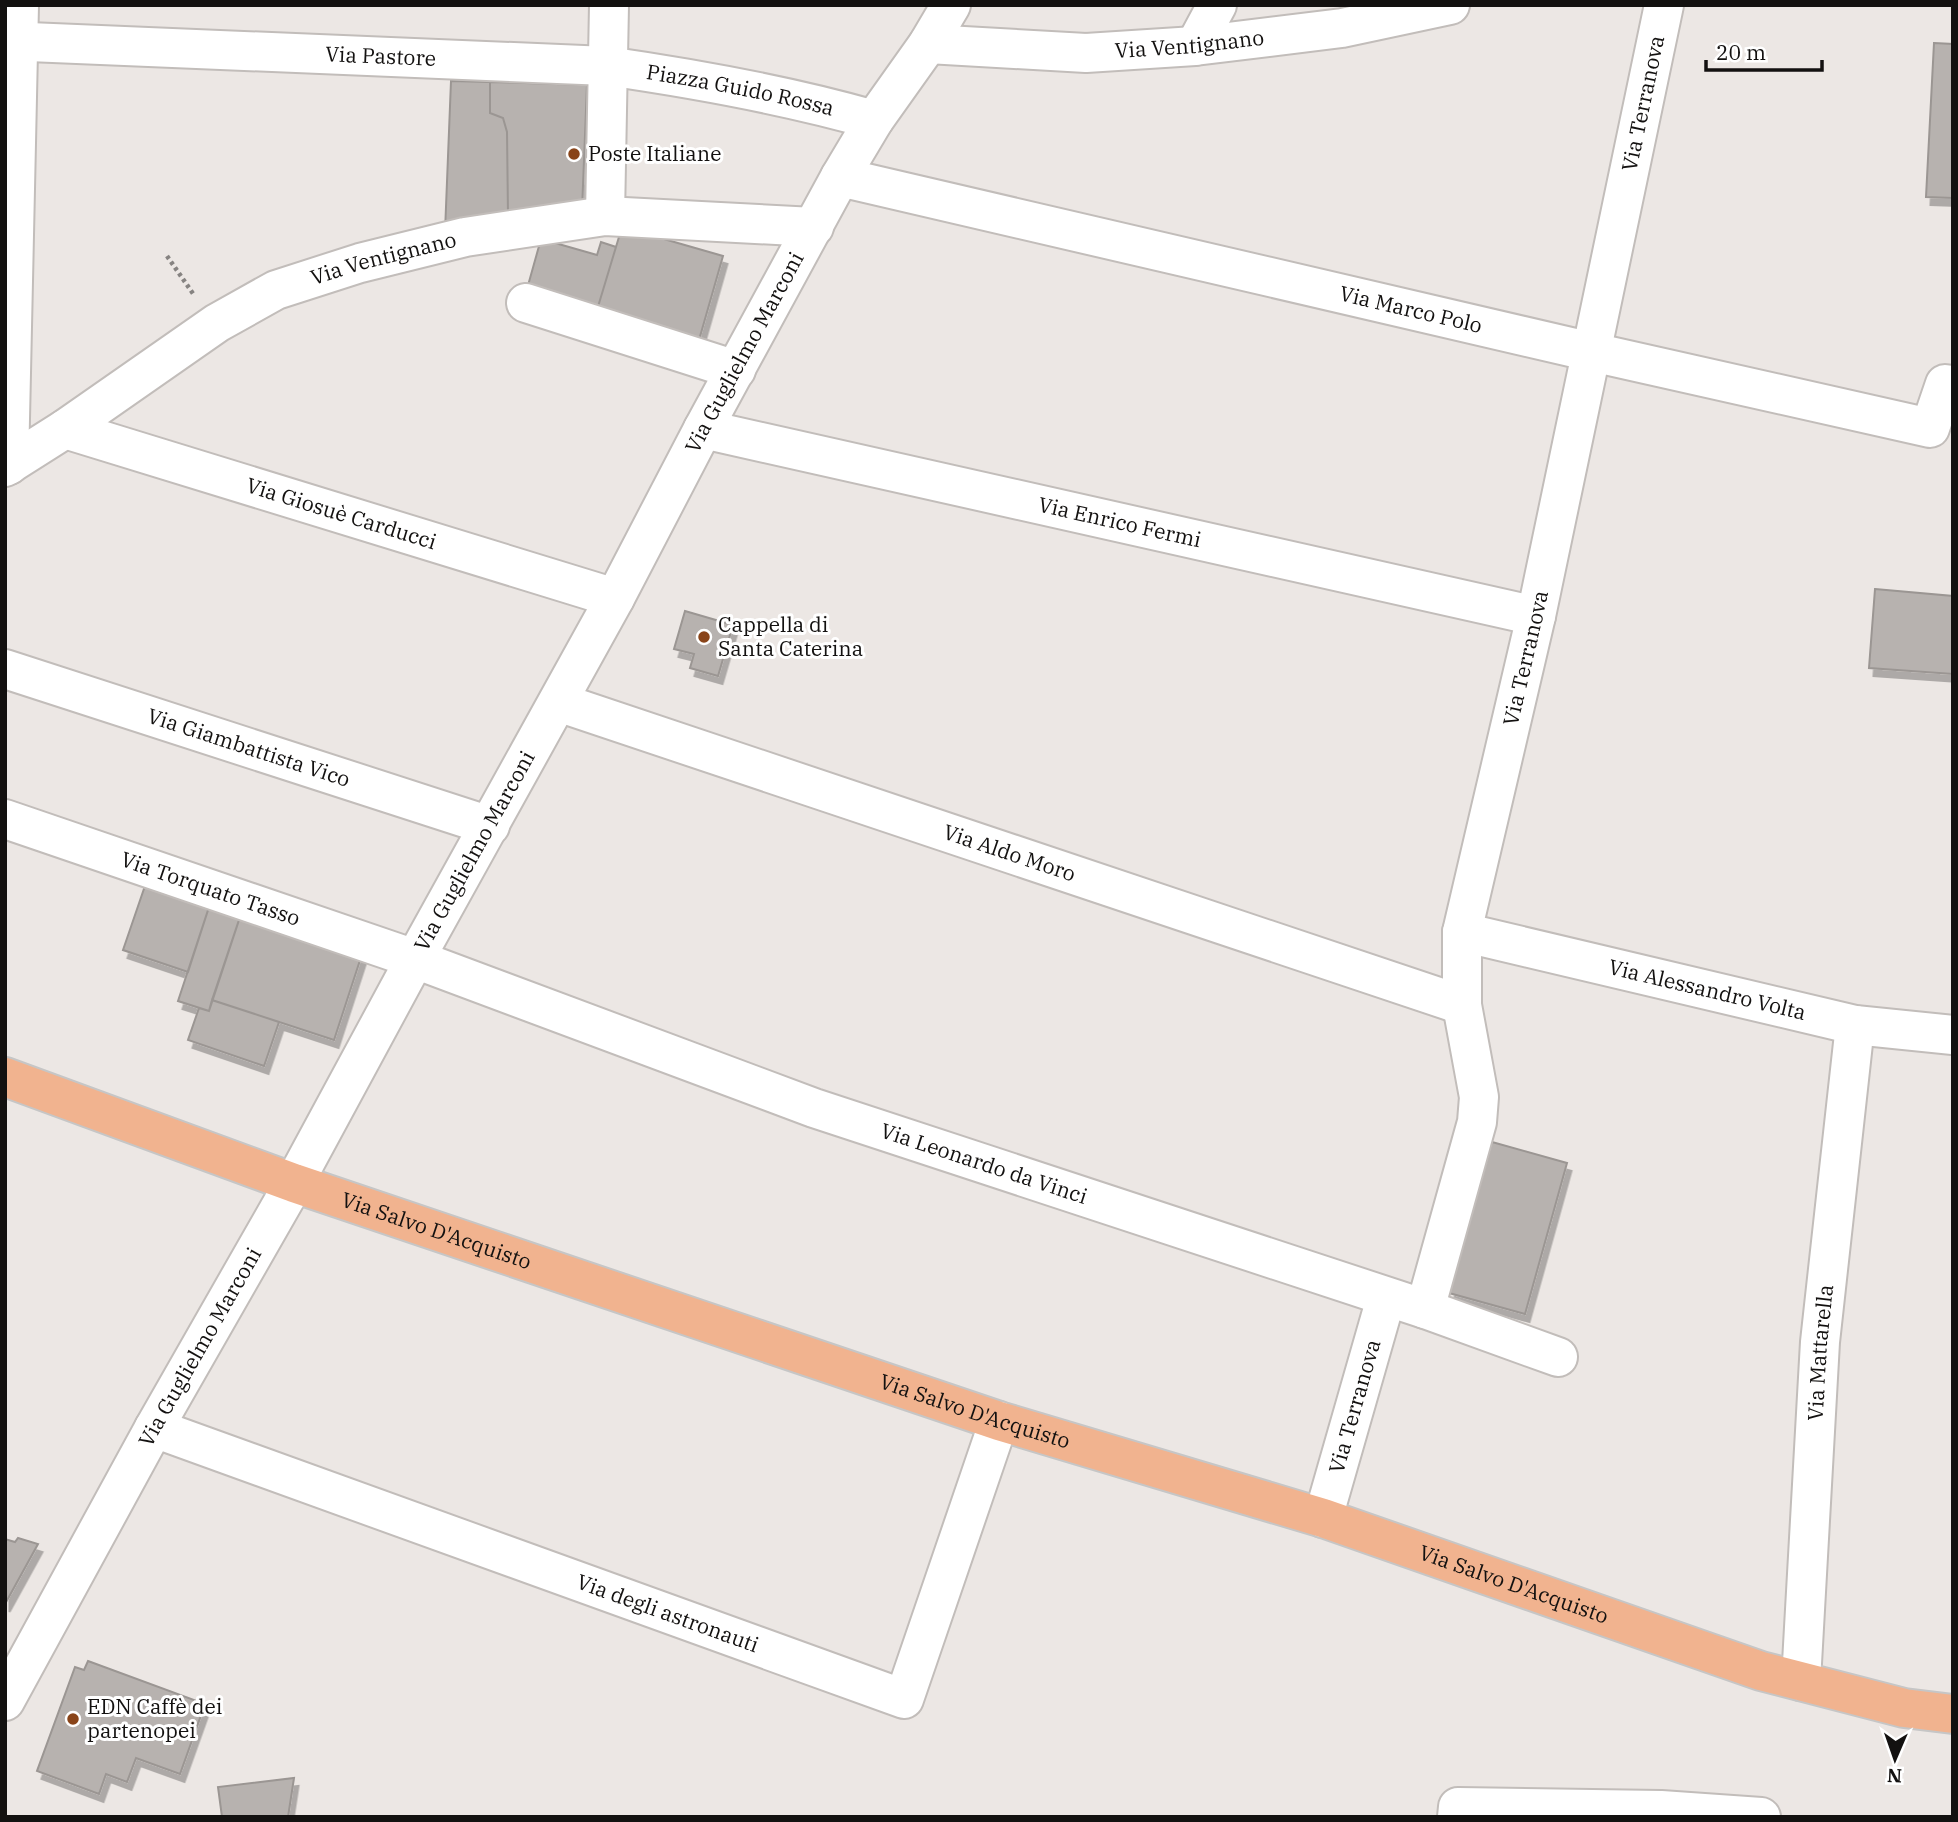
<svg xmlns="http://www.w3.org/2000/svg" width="1958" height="1822" font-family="'IBM Plex Serif',serif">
  <defs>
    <filter id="shadow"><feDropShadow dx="4.5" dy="8" stdDeviation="0" flood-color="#0004"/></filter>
  </defs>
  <rect width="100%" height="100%" fill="#ece7e4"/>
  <path fill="#b7b2af" stroke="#9b9693" stroke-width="2" filter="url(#shadow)" d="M1934,43L1953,44V198L1926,197Z
    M451,81L490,82V113L503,118L507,132L508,215L445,232Z
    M490,82L587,85L582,210L508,215L507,132L503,118L490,113Z
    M622,227L723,256L699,340L597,310Z
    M541,239L597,255L601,242L616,247L597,310L527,289Z
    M1875,589L1953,596V674L1869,668Z
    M685,611L733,625L718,676L690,668L694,654L674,649Z
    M147,880L211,901L188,972L123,950Z
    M211,901L242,911L209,1011L178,1001Z
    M242,911L363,951L334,1040L212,1000Z
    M212,1000L279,1022L264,1066L188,1040L199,1008L209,1011Z
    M1492,1142L1567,1163L1525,1314L1449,1293Z
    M18,1538L38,1544L5,1604V1539L15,1542Z
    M88,1661L205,1704L180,1774L136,1758L127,1782L106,1774L99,1794L37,1771L75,1667L84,1670Z
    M294,1778L288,1817H222L218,1787Z"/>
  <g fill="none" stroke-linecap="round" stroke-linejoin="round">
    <defs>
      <g id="minor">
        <path id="s1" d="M5,41L607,66C697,79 787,95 874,120"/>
        <path id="s2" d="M928,44L1086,53L1195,46L1342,28L1450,5"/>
        <path d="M1195,46L1217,5"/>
        <path id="s3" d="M840,177L1592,352L1930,428L1945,384L1953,385"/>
        <path d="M605,216L609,5"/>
        <path d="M526,303L736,370"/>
        <path id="s4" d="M65,429L615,598"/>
        <path id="s5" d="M703,429L1536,616"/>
        <path d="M9,465L19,5"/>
        <path id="s6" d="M5,467L65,429L217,323L276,290L360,263L465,237L605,216L814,227"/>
        <path id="s7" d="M5,669L490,826"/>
        <path id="s8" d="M558,702L1462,1005"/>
        <path id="s9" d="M5,819L415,959L814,1108L1425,1309L1558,1357"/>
        <path id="s10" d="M1462,932L1855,1025L1953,1035"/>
        <path id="s11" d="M1425,1309L1477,1122L1479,1097L1462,1005V932L1536,616L1664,5"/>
        <path id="s12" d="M154,1428L904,1699L999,1421"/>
        <path id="s13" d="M1323,1518L1386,1298"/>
        <path id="s14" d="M1801,1681L1820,1342L1855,1025"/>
        <path id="s15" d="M5,1701L154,1428L294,1183L415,959L615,598L703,429L840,177L874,120L928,44L951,5"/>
        <path d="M1457,1817L1458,1807L1661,1810L1761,1817"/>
      </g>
      <g id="major">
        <path id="s16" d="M5,1077L294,1183L999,1421L1323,1518L1761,1671L1904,1708L1953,1714"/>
      </g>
    </defs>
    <use href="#minor" stroke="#c2bdba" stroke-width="42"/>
    <use href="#major" stroke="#c6c6c6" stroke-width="42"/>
    <path stroke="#868381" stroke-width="4.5" stroke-dasharray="3.5 3.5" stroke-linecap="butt" d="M167,256L194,295"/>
    <use href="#minor" stroke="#fff" stroke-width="38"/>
    <use href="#major" stroke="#f1b38f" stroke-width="38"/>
  </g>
  <g fill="#894419" stroke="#fff" stroke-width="2.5">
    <circle cx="574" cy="154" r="7"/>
    <circle cx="704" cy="637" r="7"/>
    <circle cx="73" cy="1719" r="7"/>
  </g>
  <g text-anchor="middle" stroke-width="6" stroke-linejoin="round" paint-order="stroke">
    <g font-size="21" fill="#131110" stroke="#fff">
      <text dy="7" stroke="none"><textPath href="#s2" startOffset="262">Via Ventignano</textPath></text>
      <text dy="7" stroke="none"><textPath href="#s1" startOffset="376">Via Pastore</textPath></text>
      <text dy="7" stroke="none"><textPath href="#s1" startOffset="738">Piazza Guido Rossa</textPath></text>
      <text dy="7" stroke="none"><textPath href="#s11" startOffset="1234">Via Terranova</textPath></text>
      <text dy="7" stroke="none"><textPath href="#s6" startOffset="436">Via Ventignano</textPath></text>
      <text dy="7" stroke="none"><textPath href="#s3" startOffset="586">Via Marco Polo</textPath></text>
      <text dy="7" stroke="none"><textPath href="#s15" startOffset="1538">Via Guglielmo Marconi</textPath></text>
      <text dy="7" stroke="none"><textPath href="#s4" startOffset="289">Via Giosuè Carducci</textPath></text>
      <text dy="7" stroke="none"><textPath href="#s5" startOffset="427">Via Enrico Fermi</textPath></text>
      <text dy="7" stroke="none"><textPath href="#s11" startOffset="667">Via Terranova</textPath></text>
      <text dy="7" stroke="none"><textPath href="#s7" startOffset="256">Via Giambattista Vico</textPath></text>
      <text dy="7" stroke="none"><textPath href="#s15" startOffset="971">Via Guglielmo Marconi</textPath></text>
      <text dy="7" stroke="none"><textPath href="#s8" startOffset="476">Via Aldo Moro</textPath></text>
      <text dy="7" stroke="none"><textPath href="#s9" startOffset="217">Via Torquato Tasso</textPath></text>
      <text dy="7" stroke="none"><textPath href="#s10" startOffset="252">Via Alessandro Volta</textPath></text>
      <text dy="7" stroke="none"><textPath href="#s9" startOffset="1038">Via Leonardo da Vinci</textPath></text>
      <text dy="7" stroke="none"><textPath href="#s16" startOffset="458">Via Salvo D'Acquisto</textPath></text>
      <text dy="7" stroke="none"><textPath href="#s15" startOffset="404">Via Guglielmo Marconi</textPath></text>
      <text dy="7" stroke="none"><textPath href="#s14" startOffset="329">Via Mattarella</textPath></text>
      <text dy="7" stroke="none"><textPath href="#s13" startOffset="116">Via Terranova</textPath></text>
      <text dy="7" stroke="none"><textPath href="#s16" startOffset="1026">Via Salvo D'Acquisto</textPath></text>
      <text dy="7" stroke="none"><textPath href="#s16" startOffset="1592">Via Salvo D'Acquisto</textPath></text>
      <text dy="7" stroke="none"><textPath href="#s12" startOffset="546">Via degli astronauti</textPath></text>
    </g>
    <g font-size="21" fill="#131110" stroke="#fff" text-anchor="start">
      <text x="588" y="161">Poste Italiane</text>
      <text x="718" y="632">Cappella di<tspan x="718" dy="24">Santa Caterina</tspan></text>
      <text x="87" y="1714">EDN Caffè dei<tspan x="87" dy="24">partenopei</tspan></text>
    </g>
  </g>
  <rect width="1958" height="1822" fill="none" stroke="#131110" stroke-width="14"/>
  <g transform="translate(1895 1759) rotate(182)" stroke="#ffffff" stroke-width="5" paint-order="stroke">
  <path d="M0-5L12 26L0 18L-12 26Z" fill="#131110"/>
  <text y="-10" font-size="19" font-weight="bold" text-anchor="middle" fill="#131110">N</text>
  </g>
  <path d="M1706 60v10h116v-10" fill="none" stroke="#131110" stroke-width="3.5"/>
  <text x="1716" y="60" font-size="21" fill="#131110" stroke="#ffffff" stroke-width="5" paint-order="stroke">20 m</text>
</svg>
